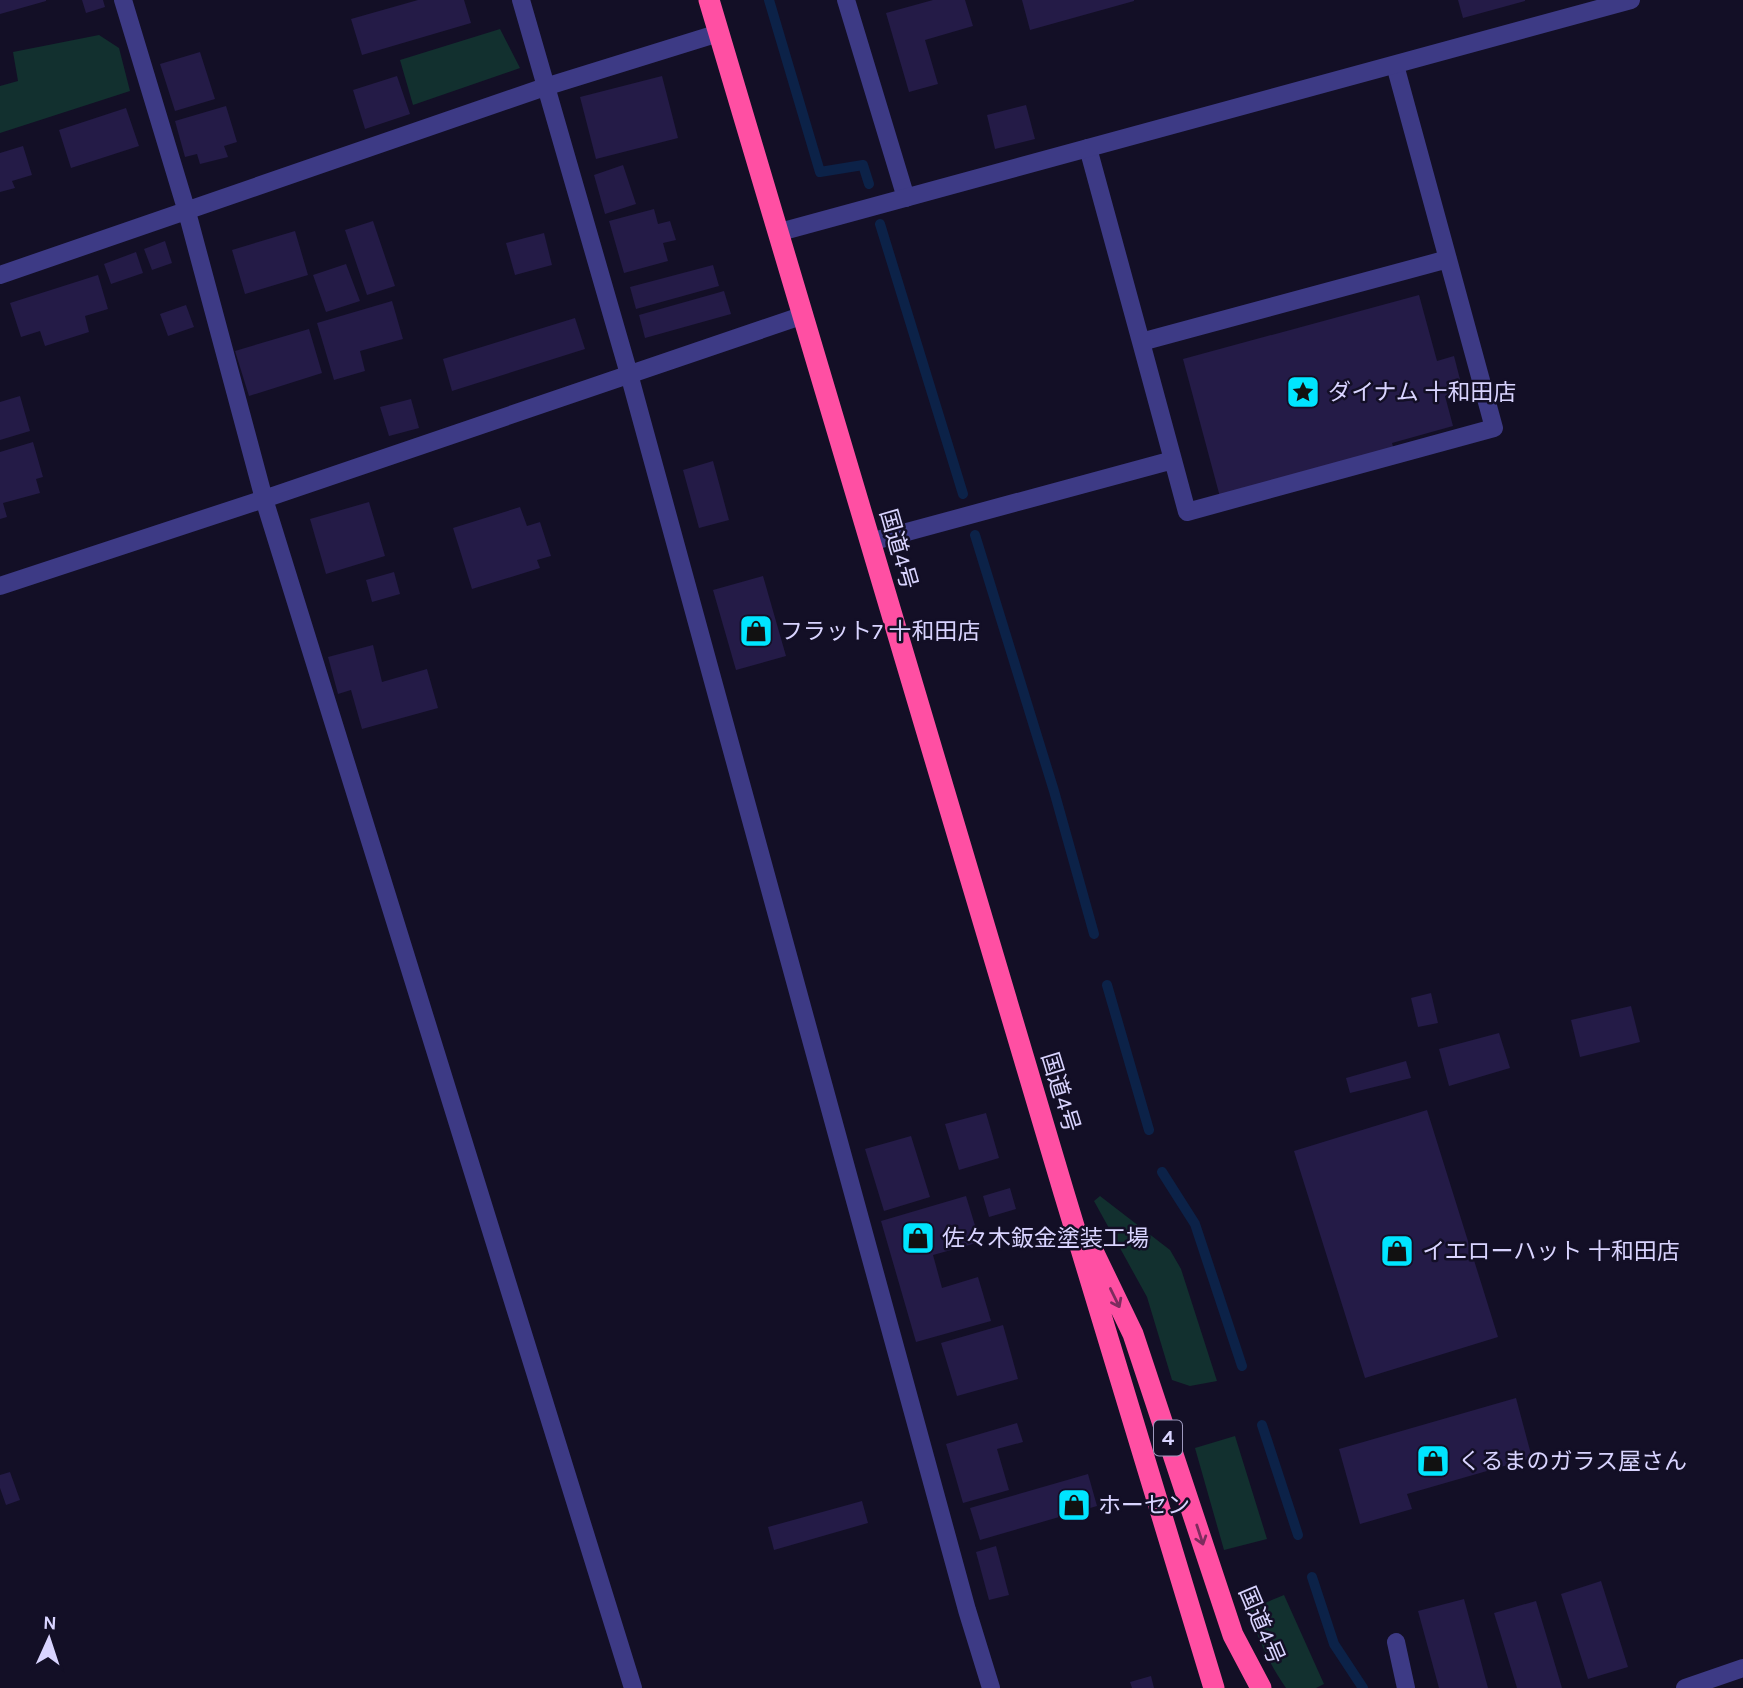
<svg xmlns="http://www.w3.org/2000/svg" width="1743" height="1688" font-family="Karla,'Noto Sans JP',sans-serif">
  <rect width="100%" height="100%" fill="#130f26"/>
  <path fill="#12302f" d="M500,29L520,68L413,105L400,60Z
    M99,35L119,48L130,91L0,133V86L18,81L13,52Z
    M1100,1196L1170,1250L1181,1269L1217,1381L1190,1386L1172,1380L1147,1297L1094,1201Z
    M1235,1436L1267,1539L1224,1550L1195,1448Z
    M1284,1595L1324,1684L1316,1688H1286C1269,1664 1258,1638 1248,1610Z"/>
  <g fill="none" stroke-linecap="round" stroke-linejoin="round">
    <path stroke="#0c2248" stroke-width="10" d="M769,0L820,172L863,165L869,184
      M880,224L963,494
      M975,535L1054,791L1094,934
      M1107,985L1149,1130
      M1162,1172L1195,1224L1242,1366
      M1262,1425L1298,1535
      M1312,1577L1334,1644L1363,1688"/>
  </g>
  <path fill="#241b47" d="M0,0H46V1L0,14Z
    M82,0H103L105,7L86,13Z
    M418,0H464L471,23L362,55L351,19Z
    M933,0H965L973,26L925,40L938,84L909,92L886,13Z
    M1022,0H1134V1L1030,30Z
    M1458,0H1525V1L1463,18Z
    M200,52L215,99L175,111L160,64Z
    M397,76L410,114L365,129L353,90Z
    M662,76L678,138L596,159L580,97Z
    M1026,105L1035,139L995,149L987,115Z
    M226,106L237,142L224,146L228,157L200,164L197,154L185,157L175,121Z
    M126,108L139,146L71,168L59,130Z
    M23,146L32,175L12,181L15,188L0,192V153Z
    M623,165L636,204L605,214L594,175Z
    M654,209L658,224L670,221L676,240L663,243L668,261L624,273L609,221Z
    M373,221L395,286L367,295L345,230Z
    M295,231L308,275L245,294L232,250Z
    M544,233L552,265L515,275L506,243Z
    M165,241L172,263L152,270L144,249Z
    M136,252L143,273L111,284L104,264Z
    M346,264L360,301L326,312L313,275Z
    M713,265L719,286L636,309L630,287Z
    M98,275L108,309L85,316L89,332L45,346L40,331L21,337L10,303Z
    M724,291L731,314L645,338L639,315Z
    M1419,295L1437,361L1454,356L1463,391L1445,396L1453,426L1392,443L1394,450L1220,497L1183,359Z
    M392,301L403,339L360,351L365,371L334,380L317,323Z
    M186,305L194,327L168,336L160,314Z
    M575,318L585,349L452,391L443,359Z
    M309,329L322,373L249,396L235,351Z
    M20,396L30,431L0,440V402Z
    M411,399L419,428L389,436L380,407Z
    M33,442L43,477L36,479L40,493L3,503L7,517L0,519V452Z
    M713,461L729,520L699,528L683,470Z
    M369,502L385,556L326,574L310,519Z
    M520,507L527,526L540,522L551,556L537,560L540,568L472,589L453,528Z
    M394,572L400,594L372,602L366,580Z
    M763,576L786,656L736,670L713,590Z
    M373,645L382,682L427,669L438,708L362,729L351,690L338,694L328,657Z
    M1431,993L1438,1023L1418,1027L1411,998Z
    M1631,1006L1640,1042L1580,1057L1571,1020Z
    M1499,1033L1510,1068L1449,1086L1439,1049Z
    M1406,1061L1411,1078L1350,1093L1346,1078Z
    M1427,1110L1498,1337L1365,1378L1294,1151Z
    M986,1113L999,1158L959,1170L945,1124Z
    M911,1136L930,1197L884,1211L865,1149Z
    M1010,1188L1016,1209L989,1217L983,1196Z
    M966,1196L980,1242L933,1255L942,1288L978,1277L991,1321L916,1342L881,1221Z
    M1003,1325L1018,1379L957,1396L941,1343Z
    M1516,1398L1532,1458L1407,1494L1412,1509L1360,1524L1339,1449Z
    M1017,1423L1023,1442L997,1449L1009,1490L963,1503L946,1444Z
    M10,1472L20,1500L6,1505L0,1488V1475Z
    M1088,1474L1097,1506L980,1540L970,1508Z
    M862,1501L868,1523L774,1550L768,1527Z
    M996,1546L1009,1595L989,1600L976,1552Z
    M1601,1581L1628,1667L1588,1679L1561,1594Z
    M1464,1599L1488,1688H1439L1418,1611Z
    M1536,1601L1562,1688H1517L1494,1613Z
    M1151,1676L1154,1688H1132L1130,1682Z"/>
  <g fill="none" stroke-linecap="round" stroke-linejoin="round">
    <path stroke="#3d3a85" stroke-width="18" d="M846,0L906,198
      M1088,148L1141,342
      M1173,460L1187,512L1494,428L1395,65
      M870,542L1173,460L1141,342L1448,259
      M1396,1642L1406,1688
      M1685,1688L1743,1668"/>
    <path stroke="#3d3a85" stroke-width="18" d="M123,0L187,212L264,499L633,1688
      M521,0L629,374L967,1610L991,1688
      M780,232L1631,0
      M0,275L545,87L719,33
      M0,586L264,499L804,315"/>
    <path stroke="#ff4fa3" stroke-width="21" d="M709,0L1064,1193L1214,1688
      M1093,1251L1133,1334L1233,1635L1261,1688"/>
  </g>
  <defs><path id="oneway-shaft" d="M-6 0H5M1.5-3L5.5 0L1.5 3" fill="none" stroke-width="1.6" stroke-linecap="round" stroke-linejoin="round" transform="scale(1.75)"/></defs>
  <g stroke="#7d2c5e">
    <use href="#oneway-shaft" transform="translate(1115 1298) rotate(64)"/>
    <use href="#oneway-shaft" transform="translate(1200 1535) rotate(72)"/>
  </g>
  <defs>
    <symbol id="sight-square" viewBox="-11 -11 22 22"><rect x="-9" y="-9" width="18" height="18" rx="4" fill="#00e5ff" stroke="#130f26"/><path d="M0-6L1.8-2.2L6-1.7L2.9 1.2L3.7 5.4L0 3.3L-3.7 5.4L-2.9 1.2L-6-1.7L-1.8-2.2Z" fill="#111"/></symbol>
    <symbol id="shop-square" viewBox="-11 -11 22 22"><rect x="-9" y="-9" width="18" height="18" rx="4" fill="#00e5ff" stroke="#130f26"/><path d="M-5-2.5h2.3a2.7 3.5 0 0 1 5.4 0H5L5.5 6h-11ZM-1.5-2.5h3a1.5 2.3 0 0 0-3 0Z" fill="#111"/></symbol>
  </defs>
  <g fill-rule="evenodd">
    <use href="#sight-square" x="1284" y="373" width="38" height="38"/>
    <use href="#shop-square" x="737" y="612" width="38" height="38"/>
    <use href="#shop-square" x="899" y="1219" width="38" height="38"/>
    <use href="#shop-square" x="1378" y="1232" width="38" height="38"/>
    <use href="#shop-square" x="1414" y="1442" width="38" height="38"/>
    <use href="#shop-square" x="1055" y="1486" width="38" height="38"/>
  </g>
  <g text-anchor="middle" stroke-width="5" stroke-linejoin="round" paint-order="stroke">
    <rect fill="#130f26" stroke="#9e99be" stroke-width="2" x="1154" y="1420.5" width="28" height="35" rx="5"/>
    <g font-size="21" font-weight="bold" fill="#d9d4ff">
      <text x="1168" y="1445">4</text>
    </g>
    <g font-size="23" fill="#d9d4ff" stroke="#130f26" text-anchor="start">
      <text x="1328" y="400">ダイナム 十和田店</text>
      <text x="780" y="639">フラット7 十和田店</text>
      <text x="942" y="1246">佐々木鈑金塗装工場</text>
      <text x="1422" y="1259">イエローハット 十和田店</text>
      <text x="1458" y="1469">くるまのガラス屋さん</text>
      <text x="1098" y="1513">ホーセン</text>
    </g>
    <g font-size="23" fill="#d9d4ff" stroke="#130f26">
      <text transform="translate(899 549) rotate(74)" y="8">国道4号</text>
      <text transform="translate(1061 1092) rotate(73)" y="8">国道4号</text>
      <text transform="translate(1262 1625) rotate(67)" y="8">国道4号</text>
    </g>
  </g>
  <g transform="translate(49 1639) rotate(3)" stroke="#130f26" stroke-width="5" paint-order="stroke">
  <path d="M0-5L12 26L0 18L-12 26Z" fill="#d9d4ff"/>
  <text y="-10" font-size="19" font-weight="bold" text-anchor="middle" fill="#d9d4ff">N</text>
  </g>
</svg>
